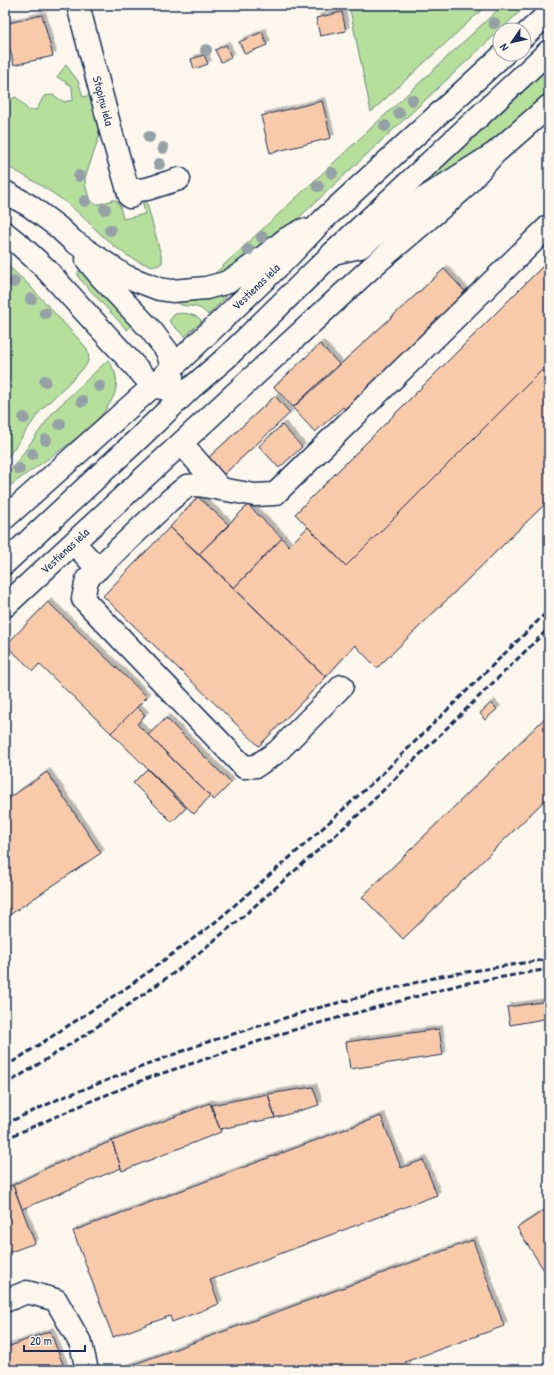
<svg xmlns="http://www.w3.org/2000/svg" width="554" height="1375" font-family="'Patrick Hand',sans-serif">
  <defs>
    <filter id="shadow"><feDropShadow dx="3.5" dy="-3.5" stdDeviation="0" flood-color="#0004"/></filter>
  </defs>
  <rect width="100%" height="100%" fill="#fbf7ec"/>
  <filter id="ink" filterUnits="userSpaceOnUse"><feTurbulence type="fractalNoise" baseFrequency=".025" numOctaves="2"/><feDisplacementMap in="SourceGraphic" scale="8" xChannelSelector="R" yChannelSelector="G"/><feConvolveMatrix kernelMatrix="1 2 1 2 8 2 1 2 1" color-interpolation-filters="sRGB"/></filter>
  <g filter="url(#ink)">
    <path fill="#b6df9b" stroke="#68877c" d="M349,5H487L371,112Z
      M503,5H527L261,253L256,257L210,278Z
      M66,65L78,81L83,97L90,95L100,134L85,178C85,184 86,189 88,194C92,210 101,203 113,200H116L120,206L123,219L145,214L142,199L145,196L162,259V263L157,266C124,265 92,223 68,204C48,189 27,177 5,165V102L16,97L29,111L37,109L44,96L53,95L64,102L73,100L72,86L57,77Z
      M549,65V91L486,150L424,188L422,184Z
      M5,263L27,283L84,345C90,353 90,359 85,367L41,410L5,461Z
      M82,270L133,324L127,330L78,277V272Z
      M222,295L225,296L224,299L208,315C196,301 187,310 176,302V300H201Z
      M175,314C184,312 195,314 202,321L185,336H184L169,321Z
      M108,360C114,369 118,377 116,388C110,425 36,464 9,487L5,483V478L54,411Z"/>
    <path fill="#f9caa9" stroke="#1b2f5e" filter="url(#shadow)" d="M342,12L346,31L320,36L316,18Z
      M42,15L53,56L14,65L5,30V24Z
      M262,32L267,45L245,54L239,42Z
      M226,45L231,57L221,62L215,50Z
      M204,55L208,64L194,69L191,59Z
      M322,101L331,138L270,153L261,116Z
      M549,260V363L346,566L295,514Z
      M444,269L469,296L346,410L343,407L315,432L293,408Z
      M320,344L339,364L293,407L274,387Z
      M549,363V500L377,668L355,645L326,677L234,588L282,538L289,546L308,527L346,566Z
      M275,396L290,413L221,477L206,460Z
      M282,425L302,447L279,468L259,446Z
      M198,497L229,525L199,554L170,527Z
      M248,505L282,538L234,588L199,554Z
      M170,527L326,677L259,746L103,596Z
      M48,602L147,697L111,733L39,664L33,671L6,645Z
      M491,703L497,709L485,720L480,713Z
      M137,707L145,715L137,724L210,796L194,814L111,733Z
      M549,714V796L403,939L362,897Z
      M166,718L231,783L214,800L148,735Z
      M147,769L186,808L172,822L133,783Z
      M47,772L101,853L5,918V801Z
      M549,1001V1018L510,1025L507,1007Z
      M439,1029L443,1055L350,1069L346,1042Z
      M313,1087L319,1105L275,1118L268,1094Z
      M268,1094L275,1118L220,1129L211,1105Z
      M210,1103L221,1132L122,1171L112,1141Z
      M381,1116L401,1168L423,1160L437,1195L210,1280L219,1304L172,1322L170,1316L113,1337L73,1231Z
      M112,1141L121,1168L22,1209L13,1185L49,1167Z
      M13,1185L35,1243L5,1254V1189Z
      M549,1207V1278L517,1228Z
      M473,1240L504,1326L405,1362L408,1370H124V1368Z
      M50,1331L64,1367L55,1370H5V1348Z"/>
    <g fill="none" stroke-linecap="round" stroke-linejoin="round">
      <defs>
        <path id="minor" d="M78,5L112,135L130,197
          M129,191L147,189L179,179
          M333,253L360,247L412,206L495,153L549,106
          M182,444L221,489
          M74,543L98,569
          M5,606L373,266L461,191L495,153
          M342,686L277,752L256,766L244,767L83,599L87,579L170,500L187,486L198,485L255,495L275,494L549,226
          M5,1301L27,1292L56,1300L81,1344L87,1370"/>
        <path id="major" d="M524,36L549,13
          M5,192L30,206L58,227L73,241L125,276L159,289L172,291L206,288L225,283L239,275L257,262L286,239L303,230
          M5,233L20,245L44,267L153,386L166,389
          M87,260L101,277L151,330L167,351L172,367V380
          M5,518L153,386L289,256L323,220L504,54
          M5,563L138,439L191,388L226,358L333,253L549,51"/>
      </defs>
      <use href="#minor" stroke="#1b2f5e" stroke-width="25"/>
      <use href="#major" stroke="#1b2f5e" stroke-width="25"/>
      <use href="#minor" stroke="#fbf7ec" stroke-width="22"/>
      <use href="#major" stroke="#fbf7ec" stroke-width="22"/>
      <path stroke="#1b2f5e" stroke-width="3" stroke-dasharray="6 3" stroke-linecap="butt" d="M5,1067L129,986L213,924L303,846L382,774L549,610
        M5,1085L85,1035L178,970L239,920L358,815L549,628
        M5,1124L61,1098L201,1044L314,1009L441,976L549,959
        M5,1139L91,1101L148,1078L290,1031L462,984L549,969"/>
    </g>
    <g fill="#95a1a6">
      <circle cx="494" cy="23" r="6"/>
      <circle cx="206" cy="50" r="6"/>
      <circle cx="412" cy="100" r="6"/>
      <circle cx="399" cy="113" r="6"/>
      <circle cx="385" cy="126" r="6"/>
      <circle cx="149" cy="137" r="6"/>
      <circle cx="163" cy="148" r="6"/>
      <circle cx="159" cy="164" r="6"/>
      <circle cx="332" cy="173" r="6"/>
      <circle cx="79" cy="176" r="6"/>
      <circle cx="318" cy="186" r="6"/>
      <circle cx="85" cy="201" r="6"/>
      <circle cx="105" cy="209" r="6"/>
      <circle cx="110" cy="230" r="6"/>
      <circle cx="262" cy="237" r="6"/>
      <circle cx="248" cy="250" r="6"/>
      <circle cx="14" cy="282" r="6"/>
      <circle cx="31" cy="299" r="6"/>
      <circle cx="45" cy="313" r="6"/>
      <circle cx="45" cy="381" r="6"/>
      <circle cx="99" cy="386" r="6"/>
      <circle cx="82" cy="401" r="6"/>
      <circle cx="24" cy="418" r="6"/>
      <circle cx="60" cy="424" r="6"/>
      <circle cx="46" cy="440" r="6"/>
      <circle cx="32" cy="454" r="6"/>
      <circle cx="19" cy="469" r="6"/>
    </g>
  </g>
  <g text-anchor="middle" stroke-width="4" stroke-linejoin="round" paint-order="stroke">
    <g font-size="12" fill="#1b2f5e" stroke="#fbf7ec">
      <text transform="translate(103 101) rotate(75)" y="4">Stopiņu iela</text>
      <text transform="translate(256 287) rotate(-44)" y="4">Vestienas iela</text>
      <text transform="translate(65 551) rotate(-43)" y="4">Vestienas iela</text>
    </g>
  </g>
  <rect width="554" height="1375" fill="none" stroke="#fbf7ec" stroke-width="20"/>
  <rect x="10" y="10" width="534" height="1355" fill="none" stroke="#1b2f5e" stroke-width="1.5" filter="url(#ink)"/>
  <g transform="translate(512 42) rotate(236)"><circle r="19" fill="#fbf7ec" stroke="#a1a7b3"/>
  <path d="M0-3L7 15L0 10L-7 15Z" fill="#1b2f5e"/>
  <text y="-6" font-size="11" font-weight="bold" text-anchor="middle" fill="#1b2f5e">N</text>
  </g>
  <path d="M24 1345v6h61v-6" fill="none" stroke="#1b2f5e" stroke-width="2"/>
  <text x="30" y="1345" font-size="12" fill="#1b2f5e" stroke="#fbf7ec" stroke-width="3" paint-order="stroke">20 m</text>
</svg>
